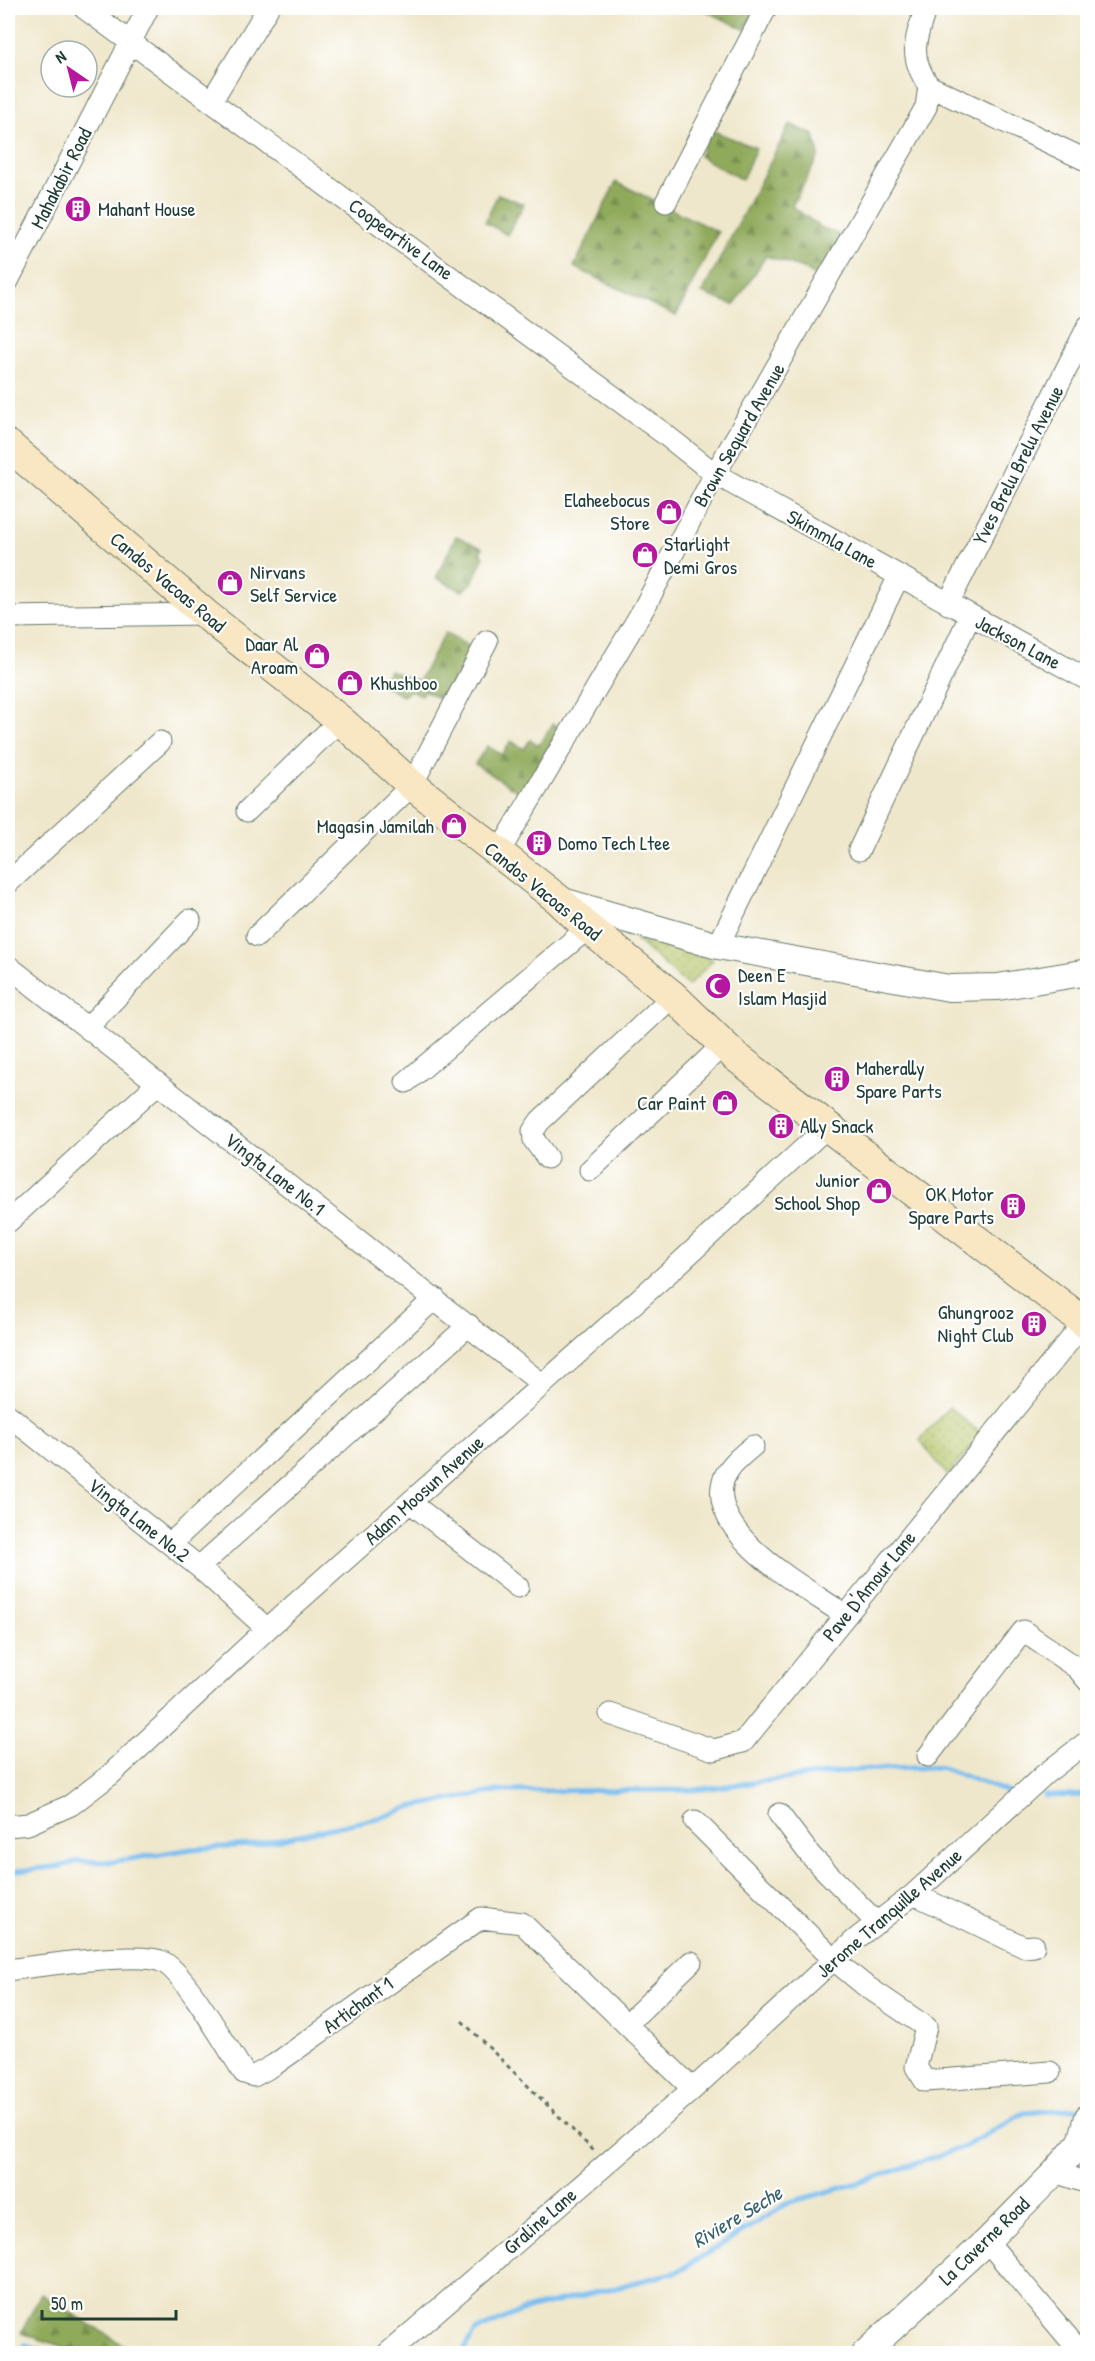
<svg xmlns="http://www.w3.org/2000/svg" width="1095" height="2361" font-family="'Patrick Hand',sans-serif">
  <defs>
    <pattern id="grass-dots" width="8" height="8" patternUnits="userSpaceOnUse" patternTransform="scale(1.5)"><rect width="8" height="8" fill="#b5c568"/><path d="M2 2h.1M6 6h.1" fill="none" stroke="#93a156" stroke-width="1.8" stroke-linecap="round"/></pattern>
    <pattern id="forest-firs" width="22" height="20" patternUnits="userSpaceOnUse" patternTransform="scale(1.5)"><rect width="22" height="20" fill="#90aa5c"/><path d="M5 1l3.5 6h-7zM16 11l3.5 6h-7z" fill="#758c4d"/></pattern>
  </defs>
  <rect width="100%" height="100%" fill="#fff"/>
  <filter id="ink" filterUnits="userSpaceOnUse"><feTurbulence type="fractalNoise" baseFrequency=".0167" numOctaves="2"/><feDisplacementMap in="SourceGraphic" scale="12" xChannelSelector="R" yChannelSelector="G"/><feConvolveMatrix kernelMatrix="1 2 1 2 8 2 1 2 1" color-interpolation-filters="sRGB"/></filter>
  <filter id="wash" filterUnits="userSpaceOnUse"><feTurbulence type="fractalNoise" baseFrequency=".008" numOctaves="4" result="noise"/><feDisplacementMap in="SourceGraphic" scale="24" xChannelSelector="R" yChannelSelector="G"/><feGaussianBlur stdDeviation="1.35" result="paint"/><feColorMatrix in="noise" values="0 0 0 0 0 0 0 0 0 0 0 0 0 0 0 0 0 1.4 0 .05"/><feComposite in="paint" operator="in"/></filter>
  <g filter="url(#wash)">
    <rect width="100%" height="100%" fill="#efe7cb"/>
    <path fill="url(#grass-dots)" stroke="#6a814e" stroke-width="1.5" d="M635,939L713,960L688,986Z
      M949,1407L982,1434L948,1476L920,1440Z"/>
    <path fill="url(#forest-firs)" stroke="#587448" stroke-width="1.5" d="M705,8H756L746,30L704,10Z
      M790,124L814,135L819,155L792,206L822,228L849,238L825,283L803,268L766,256L734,305L702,293Z
      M711,130L756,148L742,180L699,156Z
      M616,182L718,232L676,316L574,267Z
      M498,194L524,204L507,235L485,222Z
      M456,536L482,548L480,553L484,556L472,583L462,591L436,578Z
      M445,633L472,648L443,701L424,690L421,695L411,690L403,696L382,685L389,670L419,681Z
      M553,724L561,729L520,793L475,764L487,746L502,755L511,741L524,749L530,740L539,745Z
      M41,2294L136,2353H82L21,2333Z"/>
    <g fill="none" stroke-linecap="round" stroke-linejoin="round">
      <path stroke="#79bef0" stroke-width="5" d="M1044,1796L1088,1795
        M8,1872L62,1866L78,1861L111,1862L191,1849L252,1845L383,1817L410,1807L498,1791L694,1790L856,1770L940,1767L1010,1793
        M25,2345L60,2354
        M461,2354L476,2331L524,2310L677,2272L790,2202L862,2182L964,2147L1024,2113L1084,2108"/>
    </g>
  </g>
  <g filter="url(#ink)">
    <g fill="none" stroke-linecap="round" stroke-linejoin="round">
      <defs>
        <path id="minor" d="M84,8L663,433L715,474L1088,680
          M929,86L1088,161
          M212,100L268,8
          M666,202L766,8
          M8,281L148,8
          M948,604L1088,326
          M8,617L205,614
          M247,811L340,720
          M859,850L970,616
          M498,854L644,608L715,474L926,107L929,86C908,56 915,40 926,8
          M8,883L160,742
          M257,936L412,785L487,641
          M718,946L899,576
          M8,966L542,1384
          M87,1028L190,920
          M406,1082L588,928
          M547,1158L534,1140L533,1131L540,1121L673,996
          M590,1170L723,1045
          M8,1222L158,1083
          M8,1415L199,1567L267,1629
          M753,1446C741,1456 728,1466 723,1481C708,1537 808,1589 845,1615
          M411,1503L518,1587
          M170,1544L435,1298
          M199,1567L469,1325
          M610,1714L714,1750L743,1742L1088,1318
          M928,1756L1023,1631L1077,1668L1088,1681
          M779,1814L811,1856L877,1923
          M695,1821L834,1960L863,1984L926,2027L916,2067L925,2081L1050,2072
          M8,1826L28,1824L71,1805L110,1775L267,1629L674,1268L826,1128
          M914,1894L1024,1947L1034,1946
          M8,1970C37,1966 140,1951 163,1962C185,1973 228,2049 244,2073L254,2076L274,2065L481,1918L522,1923L693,2089
          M627,2024L691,1962
          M1055,2172L1088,2183
          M987,2241L1082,2354
          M387,2354L693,2089L856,1939L914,1894L1045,1774L1088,1741"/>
        <path id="tertiary" d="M559,900L718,946L949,988L998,987L1088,972
          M864,2354L987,2241L1055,2172L1081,2142L1088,2117"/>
        <path id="secondary" d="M8,445L205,614L340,720L412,785L559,900L588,928L673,996L735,1056L1088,1325"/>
      </defs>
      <use href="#minor" stroke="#687869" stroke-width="23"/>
      <use href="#tertiary" stroke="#687869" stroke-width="28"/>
      <use href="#secondary" stroke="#687869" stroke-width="32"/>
      <path stroke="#687869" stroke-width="3" stroke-dasharray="4.5 4.5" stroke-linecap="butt" d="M462,2021L594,2151"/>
      <use href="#minor" stroke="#fff" stroke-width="21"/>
      <use href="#tertiary" stroke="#fff" stroke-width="26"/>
      <use href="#secondary" stroke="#f9e7c3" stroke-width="30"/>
    </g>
  </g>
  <defs>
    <symbol id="building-disc" viewBox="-11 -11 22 22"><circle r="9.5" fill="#b5179e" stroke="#fff"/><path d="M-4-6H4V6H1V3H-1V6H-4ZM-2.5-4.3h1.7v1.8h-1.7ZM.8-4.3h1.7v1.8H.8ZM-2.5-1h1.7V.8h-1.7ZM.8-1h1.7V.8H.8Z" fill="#fff"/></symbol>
    <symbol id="shop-disc" viewBox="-11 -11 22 22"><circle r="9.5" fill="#b5179e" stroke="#fff"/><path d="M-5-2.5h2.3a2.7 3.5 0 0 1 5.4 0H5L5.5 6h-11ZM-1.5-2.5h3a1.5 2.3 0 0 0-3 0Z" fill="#fff"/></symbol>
    <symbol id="mosque-disc" viewBox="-11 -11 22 22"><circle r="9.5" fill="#b5179e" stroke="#fff"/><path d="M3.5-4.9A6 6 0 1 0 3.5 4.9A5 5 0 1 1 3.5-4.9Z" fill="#fff"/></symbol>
  </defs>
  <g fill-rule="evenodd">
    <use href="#building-disc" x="63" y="194" width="30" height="30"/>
    <use href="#shop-disc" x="654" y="497" width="30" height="30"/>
    <use href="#shop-disc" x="630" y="540" width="30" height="30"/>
    <use href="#shop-disc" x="215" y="568" width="30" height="30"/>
    <use href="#shop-disc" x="302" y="641" width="30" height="30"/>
    <use href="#shop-disc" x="335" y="668" width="30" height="30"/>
    <use href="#shop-disc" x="439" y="811" width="30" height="30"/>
    <use href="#building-disc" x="524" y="828" width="30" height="30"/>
    <use href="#mosque-disc" x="703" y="971" width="30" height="30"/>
    <use href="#building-disc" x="822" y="1064" width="30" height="30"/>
    <use href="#shop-disc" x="710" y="1088" width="30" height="30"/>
    <use href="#building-disc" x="766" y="1111" width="30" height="30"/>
    <use href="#shop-disc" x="864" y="1176" width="30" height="30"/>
    <use href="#building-disc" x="998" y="1191" width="30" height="30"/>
    <use href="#building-disc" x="1019" y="1309" width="30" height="30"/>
  </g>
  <g text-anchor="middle" stroke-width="4.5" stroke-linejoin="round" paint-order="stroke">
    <g font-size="20" fill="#1f3d34" stroke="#fff">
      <text transform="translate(61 178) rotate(-63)" y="7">Mahakabir Road</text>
      <text transform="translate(401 239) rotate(36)" y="7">Coopeartive Lane</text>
      <text transform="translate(739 435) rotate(-60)" y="7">Brown Sequard Avenue</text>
      <text transform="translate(1018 465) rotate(-63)" y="7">Yves Brelu Brelu Avenue</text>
      <text transform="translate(832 539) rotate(29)" y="7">Skimmla Lane</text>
      <text transform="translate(168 582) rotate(40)" y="7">Candos Vacoas Road</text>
      <text transform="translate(1018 642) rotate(28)" y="7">Jackson Lane</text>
      <text transform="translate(543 891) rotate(39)" y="7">Candos Vacoas Road</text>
      <text transform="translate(275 1174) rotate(38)" y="7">Vingta Lane No.1</text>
      <text transform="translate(424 1490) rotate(-42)" y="7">Adam Moosun Avenue</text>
      <text transform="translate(139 1520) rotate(38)" y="7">Vingta Lane No.2</text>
      <text transform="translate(869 1586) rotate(-51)" y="7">Pave D'Amour Lane</text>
      <text transform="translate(889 1913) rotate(-41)" y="7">Jerome Tranquille Avenue</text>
      <text transform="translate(358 2005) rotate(-36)" y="7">Artichant 1</text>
      <text transform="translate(540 2221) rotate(-41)" y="7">Graline Lane</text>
      <text transform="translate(984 2241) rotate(-44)" y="7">La Caverne Road</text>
    </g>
    <g font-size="20" fill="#1f3d34" stroke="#fff" text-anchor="start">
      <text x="98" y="216">Mahant House</text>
      <text x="650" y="507" text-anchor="end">Elaheebocus<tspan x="650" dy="23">Store</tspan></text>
      <text x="664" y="551">Starlight<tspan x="664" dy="23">Demi Gros</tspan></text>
      <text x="250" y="579">Nirvans<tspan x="250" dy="23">Self Service</tspan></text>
      <text x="298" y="651" text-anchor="end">Daar Al<tspan x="298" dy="23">Aroam</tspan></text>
      <text x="370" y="690">Khushboo</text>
      <text x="434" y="833" text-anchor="end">Magasin Jamilah</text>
      <text x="558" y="850">Domo Tech Ltee</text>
      <text x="738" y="982">Deen E<tspan x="738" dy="23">Islam Masjid</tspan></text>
      <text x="856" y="1075">Maherally<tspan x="856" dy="23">Spare Parts</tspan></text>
      <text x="706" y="1110" text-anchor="end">Car Paint</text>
      <text x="800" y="1133">Ally Snack</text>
      <text x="860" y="1187" text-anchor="end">Junior<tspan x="860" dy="23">School Shop</tspan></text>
      <text x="994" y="1201" text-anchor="end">OK Motor<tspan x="994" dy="23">Spare Parts</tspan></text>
      <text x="1014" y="1319" text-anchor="end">Ghungrooz<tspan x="1014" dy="23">Night Club</tspan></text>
    </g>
    <g font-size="21" font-style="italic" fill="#3a646c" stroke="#fff">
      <text transform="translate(737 2217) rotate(-31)" y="7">Riviere Seche</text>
    </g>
  </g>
  <rect width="1095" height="2361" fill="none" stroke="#fff" stroke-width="30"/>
  <g transform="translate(69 69) rotate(325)"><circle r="28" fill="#ffffff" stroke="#a5b1ae" stroke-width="1.5"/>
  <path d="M0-4.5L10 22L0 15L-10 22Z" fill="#b5179e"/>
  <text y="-9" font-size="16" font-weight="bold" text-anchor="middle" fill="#1f3d34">N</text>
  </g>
  <path d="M42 2310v9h134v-9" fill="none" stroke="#1f3d34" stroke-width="3"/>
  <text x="51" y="2310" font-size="18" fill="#1f3d34" stroke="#ffffff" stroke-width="4.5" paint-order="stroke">50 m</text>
</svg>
